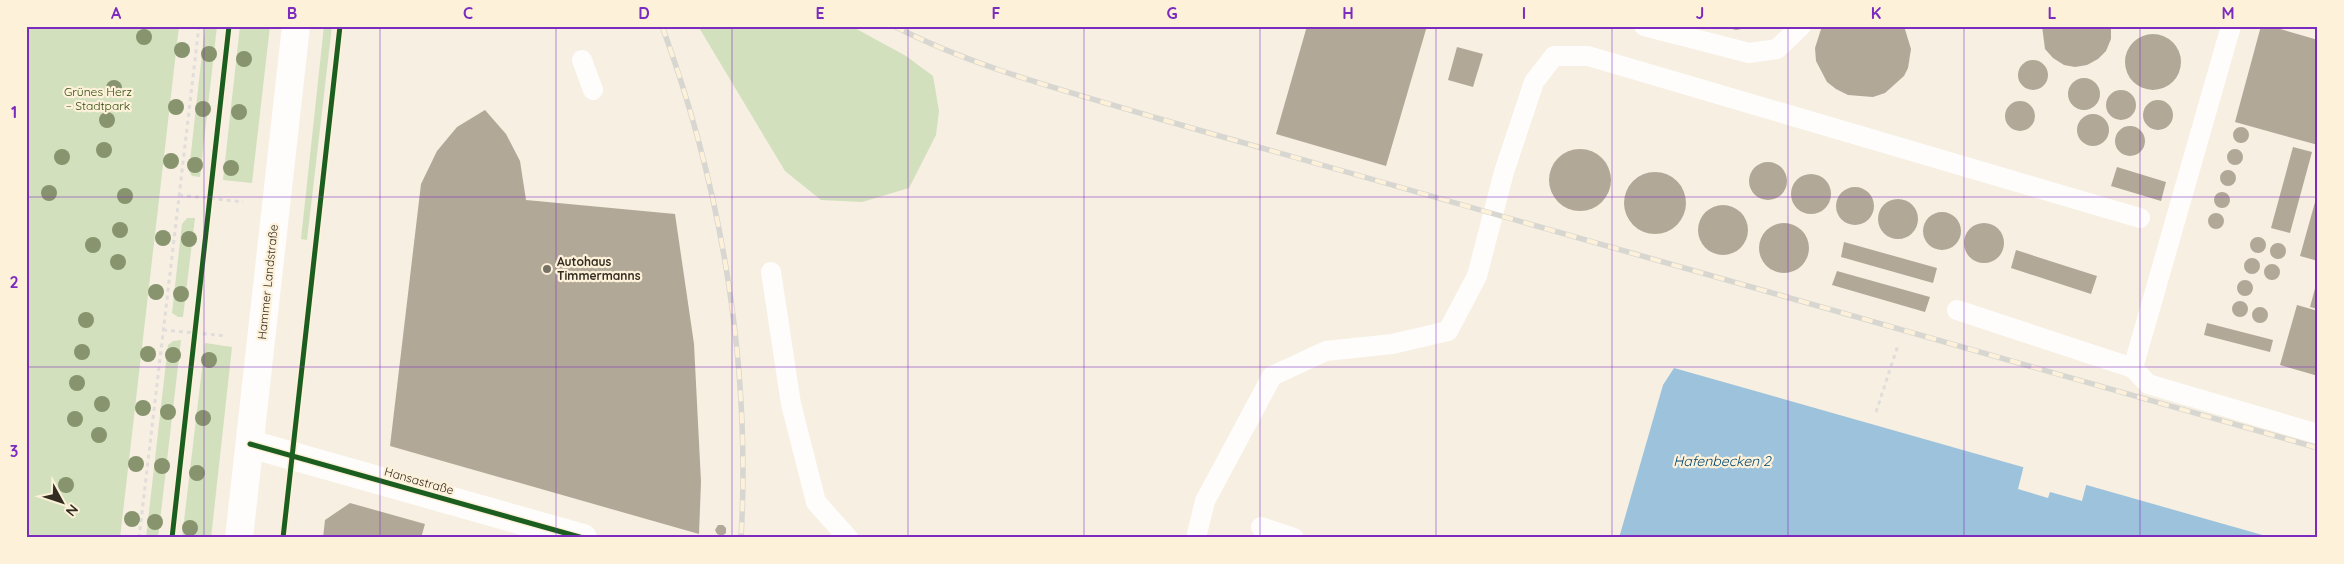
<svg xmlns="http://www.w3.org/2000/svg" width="2344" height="564" font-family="Quicksand,sans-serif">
  <rect width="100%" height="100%" fill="#f6efe2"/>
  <path fill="#d2e0bd" d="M26,26H179L120,538H26Z
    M205,26H217L200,177L192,176L189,171Z
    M240,26H270L252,183L223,180Z
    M324,26H332L307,240L301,239Z
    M698,26H851L906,56L933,76L939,111L936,135L909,188L862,202L821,200L785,171Z
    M187,218H195L183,317H178L172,313L182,224Z
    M181,340L158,538H146L168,345L173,341Z
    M205,343L232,347L211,538H182Z"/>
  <path fill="#9cc2dc" d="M1674,368L2273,538H1619L1663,385Z"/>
  <path fill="#f6efe2" d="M2024,465L2087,482L2082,501L2050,492L2048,498L2018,489Z"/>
  <path fill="#b2a897" d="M1307,26H1427L1386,166L1276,134Z
    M1721,26H1752V27L1736,30Z
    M1822,26H1904L1911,49L1908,68L1904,76L1885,93L1873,97L1848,95L1836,89L1827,82L1816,61L1815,48Z
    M2042,26H2111V39L2106,51L2098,59L2087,65L2075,67L2064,65L2053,58L2045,49Z
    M2261,26H2270L2318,40V145L2235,122Z
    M2125 62a28 28 0 1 1 56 0a28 28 0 1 1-56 0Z
    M1457,47L1483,54L1473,87L1448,80Z
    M2018 75a15 15 0 1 1 30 0a15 15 0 1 1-30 0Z
    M2068 94a16 16 0 1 1 32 0a16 16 0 1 1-32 0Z
    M2106 105a15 15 0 1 1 30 0a15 15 0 1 1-30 0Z
    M2143 115a15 15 0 1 1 30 0a15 15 0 1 1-30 0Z
    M2005 116a15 15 0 1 1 30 0a15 15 0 1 1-30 0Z
    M485,110L506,134L520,161L526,200L675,214L694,344L701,482L699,534L390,446L421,184L437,151L457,127Z
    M2077 130a16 16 0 1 1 32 0a16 16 0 1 1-32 0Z
    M2115 141a15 15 0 1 1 30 0a15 15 0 1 1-30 0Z
    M2233 135a8 8 0 1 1 16 0a8 8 0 1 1-16 0Z
    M2293,147L2312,152L2290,233L2271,228Z
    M2227 157a8 8 0 1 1 16 0a8 8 0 1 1-16 0Z
    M1549 180a31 31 0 1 1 62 0a31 31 0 1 1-62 0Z
    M1749 181a19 19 0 1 1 38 0a19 19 0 1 1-38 0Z
    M2117,167L2166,182L2161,201L2111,186Z
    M2220 178a8 8 0 1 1 16 0a8 8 0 1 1-16 0Z
    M1624 203a31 31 0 1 1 62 0a31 31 0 1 1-62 0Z
    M1791 194a20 20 0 1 1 40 0a20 20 0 1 1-40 0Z
    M1836 206a19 19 0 1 1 38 0a19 19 0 1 1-38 0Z
    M2214 200a8 8 0 1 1 16 0a8 8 0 1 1-16 0Z
    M2317,195H2318V261L2300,256Z
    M1878 219a20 20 0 1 1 40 0a20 20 0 1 1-40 0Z
    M1698 230a25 25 0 1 1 50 0a25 25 0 1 1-50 0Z
    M1923 231a19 19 0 1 1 38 0a19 19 0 1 1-38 0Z
    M2208 221a8 8 0 1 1 16 0a8 8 0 1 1-16 0Z
    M1759 248a25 25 0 1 1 50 0a25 25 0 1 1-50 0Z
    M1964 243a20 20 0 1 1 40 0a20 20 0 1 1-40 0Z
    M2250 245a8 8 0 1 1 16 0a8 8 0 1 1-16 0Z
    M1844,242L1937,268L1933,283L1841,257Z
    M2270 251a8 8 0 1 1 16 0a8 8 0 1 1-16 0Z
    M2016,250L2097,276L2091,294L2011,268Z
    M2244 266a8 8 0 1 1 16 0a8 8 0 1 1-16 0Z
    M2264 272a8 8 0 1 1 16 0a8 8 0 1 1-16 0Z
    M1837,271L1930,297L1925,312L1832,285Z
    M2237 288a8 8 0 1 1 16 0a8 8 0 1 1-16 0Z
    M2317,281H2318V309L2310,307Z
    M2232 309a8 8 0 1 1 16 0a8 8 0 1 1-16 0Z
    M2297,305L2318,311V376L2280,365Z
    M2252 315a8 8 0 1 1 16 0a8 8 0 1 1-16 0Z
    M2207,323L2273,340L2270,352L2204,335Z
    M350,503L425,524L421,538H323L325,520Z
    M718,525H723L726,528V533L722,536L717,534L715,530Z"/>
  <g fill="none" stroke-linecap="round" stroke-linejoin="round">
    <path stroke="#e0ddda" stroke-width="3" stroke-dasharray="4 4" stroke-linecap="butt" d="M179,195L243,202
      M163,330L227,336
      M1876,412L1898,345
      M139,538L199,26"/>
    <path stroke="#fefdfb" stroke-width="20" d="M1644,26L1749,53L1777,49L1801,26
      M2231,26L2133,368L2148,384L2318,434
      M582,60L593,90
      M771,272L791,404L816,502L848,538
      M1957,310L2133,368
      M1261,527L1294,538
      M1196,538L1205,501L1272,376L1326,351L1392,344L1448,331L1477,276L1504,172L1534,82L1554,56H1588L2140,218"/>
    <path stroke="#fefdfb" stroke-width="28" d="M250,444L583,538"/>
    <path stroke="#fefdfb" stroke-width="28" d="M239,538L296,26"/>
    <defs>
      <path id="rail" d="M662,26C722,189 751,365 741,538
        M894,26C977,69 1071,92 1160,119L2318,448"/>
    </defs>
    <use href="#rail" stroke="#d7d6d1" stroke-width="5.5"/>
    <use href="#rail" stroke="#fef1da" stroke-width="4" stroke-dasharray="11" stroke-linecap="butt"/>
    <defs>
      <path id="cycleway" d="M250,444L583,538
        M172,538L229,26
        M283,538L340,26"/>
    </defs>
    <use href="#cycleway" stroke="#fef1da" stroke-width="8"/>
    <use href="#cycleway" stroke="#1b5e20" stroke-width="5"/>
  </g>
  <g fill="#87946d">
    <circle cx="144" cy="37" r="8"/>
    <circle cx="182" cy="50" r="8"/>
    <circle cx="209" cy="54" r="8"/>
    <circle cx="244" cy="59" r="8"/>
    <circle cx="114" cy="88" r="8"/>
    <circle cx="176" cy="107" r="8"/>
    <circle cx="203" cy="109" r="8"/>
    <circle cx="239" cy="112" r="8"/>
    <circle cx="107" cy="120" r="8"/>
    <circle cx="104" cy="150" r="8"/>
    <circle cx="62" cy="157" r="8"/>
    <circle cx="171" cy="161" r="8"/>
    <circle cx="195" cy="165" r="8"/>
    <circle cx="231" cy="168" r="8"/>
    <circle cx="49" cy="193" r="8"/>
    <circle cx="125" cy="196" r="8"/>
    <circle cx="120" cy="230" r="8"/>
    <circle cx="163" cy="238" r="8"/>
    <circle cx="189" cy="239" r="8"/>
    <circle cx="93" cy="245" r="8"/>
    <circle cx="118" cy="262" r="8"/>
    <circle cx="156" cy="292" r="8"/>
    <circle cx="181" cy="294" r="8"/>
    <circle cx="86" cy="320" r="8"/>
    <circle cx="82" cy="352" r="8"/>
    <circle cx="148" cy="354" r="8"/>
    <circle cx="173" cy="355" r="8"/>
    <circle cx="209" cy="360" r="8"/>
    <circle cx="77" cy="383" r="8"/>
    <circle cx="102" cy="404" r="8"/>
    <circle cx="143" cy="408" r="8"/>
    <circle cx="168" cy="412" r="8"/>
    <circle cx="203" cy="418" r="8"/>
    <circle cx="75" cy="419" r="8"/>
    <circle cx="99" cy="435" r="8"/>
    <circle cx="136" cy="464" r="8"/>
    <circle cx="162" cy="466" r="8"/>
    <circle cx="197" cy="473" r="8"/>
    <circle cx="66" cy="485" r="8"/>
    <circle cx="132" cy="519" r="8"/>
    <circle cx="155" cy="522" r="8"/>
    <circle cx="190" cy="528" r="8"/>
  </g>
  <path fill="none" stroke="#7b2cbf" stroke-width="1" stroke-opacity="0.55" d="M204,26V538M380,26V538M556,26V538M732,26V538M908,26V538M1084,26V538M1260,26V538M1436,26V538M1612,26V538M1788,26V538M1964,26V538M2140,26V538M26,197H2318M26,367H2318"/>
  <circle fill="#777065" stroke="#fef1da" stroke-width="2" cx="547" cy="269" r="5"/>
  <g text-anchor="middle" stroke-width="4.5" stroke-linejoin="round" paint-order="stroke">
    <g font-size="12" fill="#2d4a0d" stroke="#fef1da">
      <text x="98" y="96">Grünes Herz<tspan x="98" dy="14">– Stadtpark</tspan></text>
    </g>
    <g font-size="12" font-weight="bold" fill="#322c21" stroke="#fef1da" text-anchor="start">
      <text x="557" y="266">Autohaus<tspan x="557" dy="14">Timmermanns</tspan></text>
    </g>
    <g font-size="12" fill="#322c21" stroke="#fef1da">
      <text transform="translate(268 282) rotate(-84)" y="4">Hammer Landstraße</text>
      <text transform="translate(419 481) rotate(16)" y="4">Hansastraße</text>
    </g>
    <g font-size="14" font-style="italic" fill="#004972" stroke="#fef1da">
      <text x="1722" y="466">Hafenbecken 2</text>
    </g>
  </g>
  <rect width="2344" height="564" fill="none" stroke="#fef1da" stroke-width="55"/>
  <g transform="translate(62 502) rotate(130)" stroke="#fef1da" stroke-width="4" paint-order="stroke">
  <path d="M0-4L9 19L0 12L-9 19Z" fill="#322c21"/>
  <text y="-8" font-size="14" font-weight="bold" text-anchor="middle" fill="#322c21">N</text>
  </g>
  <rect x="28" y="28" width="2288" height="508" fill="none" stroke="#7b2cbf" stroke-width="2"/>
  <g font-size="16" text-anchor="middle" font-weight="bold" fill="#7b2cbf">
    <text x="116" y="19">A</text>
    <text x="292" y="19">B</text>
    <text x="468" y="19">C</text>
    <text x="644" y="19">D</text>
    <text x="820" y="19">E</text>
    <text x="996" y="19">F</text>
    <text x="1172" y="19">G</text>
    <text x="1348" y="19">H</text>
    <text x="1524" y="19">I</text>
    <text x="1700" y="19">J</text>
    <text x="1876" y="19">K</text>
    <text x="2052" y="19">L</text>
    <text x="2228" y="19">M</text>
    <text x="14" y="118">1</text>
    <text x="14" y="288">2</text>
    <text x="14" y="457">3</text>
  </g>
</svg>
